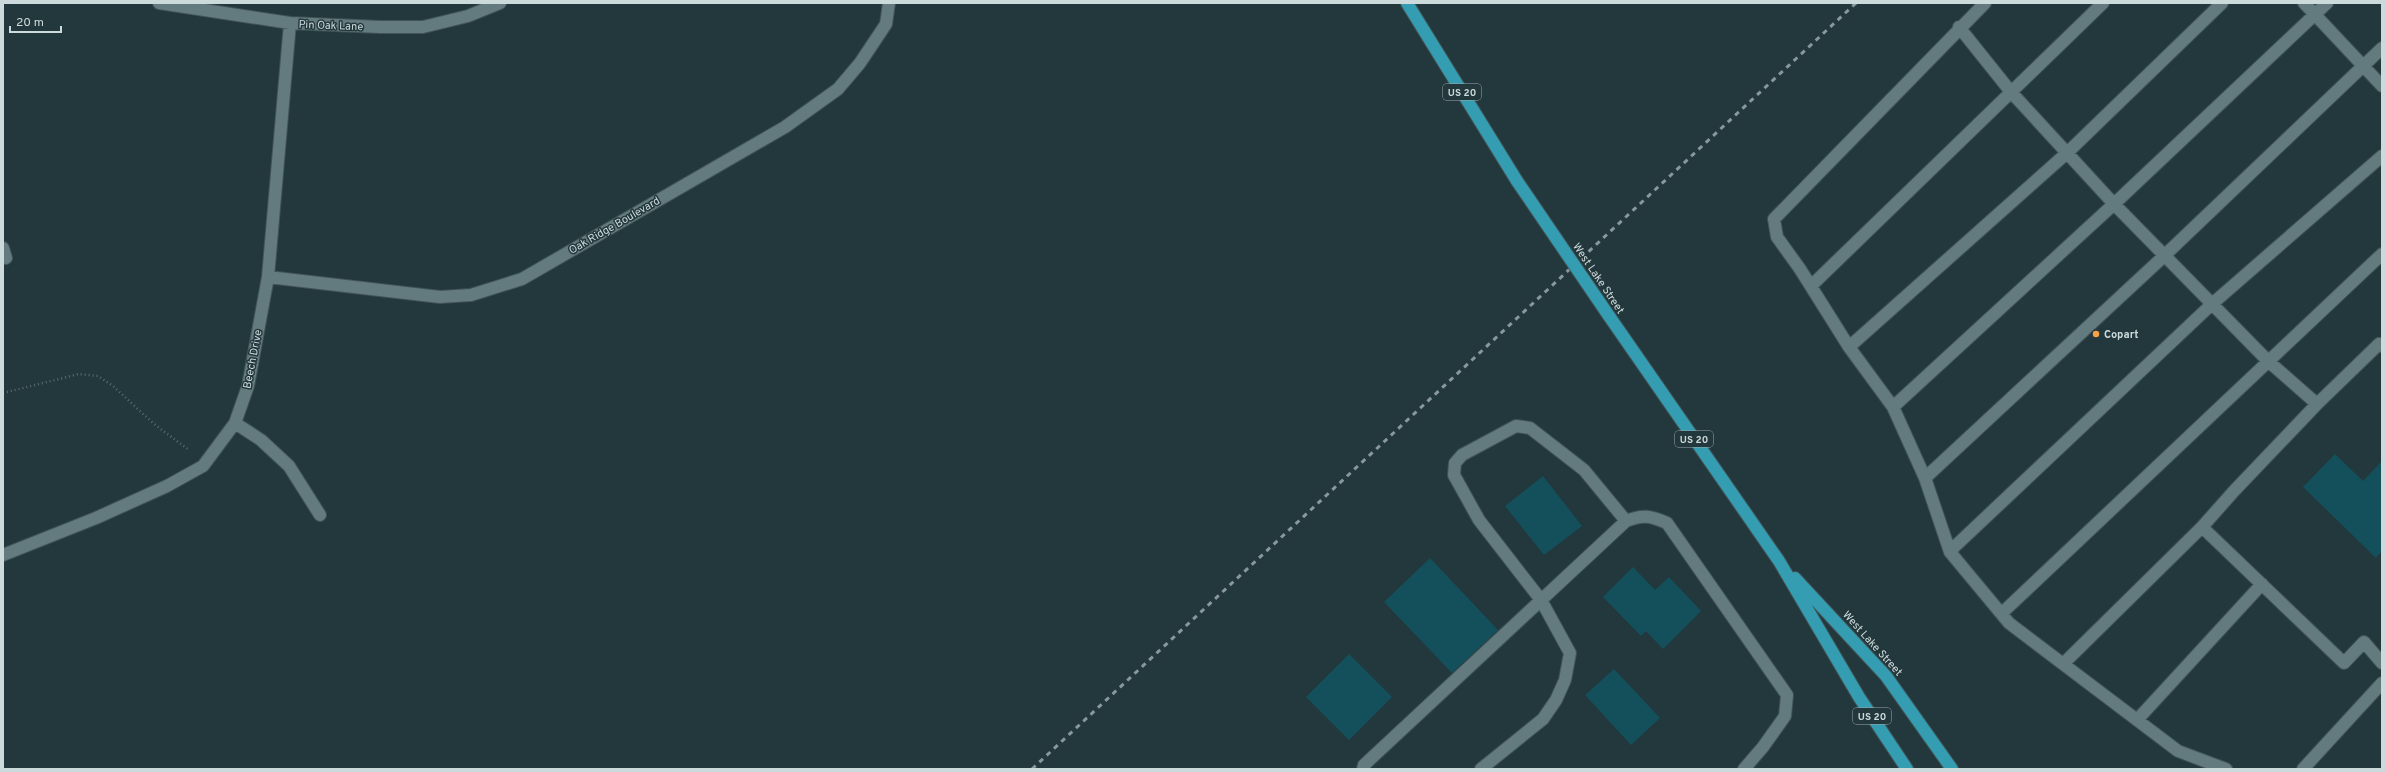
<svg xmlns="http://www.w3.org/2000/svg" width="2385" height="772" font-family="Overpass,sans-serif">
  <rect width="100%" height="100%" fill="#23383c"/>
  <path fill="#13505c" d="M2335,454L2363,481L2382,461V551L2376,558L2303,487Z
    M1543,476L1582,526L1544,555L1505,506Z
    M1430,558L1498,630L1452,673L1384,602Z
    M1633,567L1655,590L1669,577L1701,611L1663,649L1646,631L1641,636L1603,597Z
    M1349,654L1392,697L1349,740L1306,697Z
    M1614,669L1660,718L1631,745L1585,695Z"/>
  <g fill="none" stroke-linecap="round" stroke-linejoin="round">
    <defs>
      <path id="minor" d="M159,3L290,23L380,27H423L468,16L500,3
        M1985,3L1774,219L1777,237L1800,269L1849,347L1893,407L1925,478L1950,552L2009,623L2178,751L2226,769
        M2304,3L2382,86
        M1959,27L2011,92L2114,204L2268,361L2317,404L2379,344L2382,346
        M3,248L6,258
        M268,277L440,297L471,295L522,279L785,127L838,89L860,63L886,24L889,3
        M1811,286L2103,3
        M1849,347L2068,152L2222,3
        M1893,407L2114,204L2327,3
        M235,423L261,440L289,466L320,515
        M1925,478L2164,256L2382,48
        M2202,527L2234,491L2317,404
        M1950,551L2212,304L2382,156
        M3,555L96,518L167,486L203,466L235,423L248,386L268,277L290,23
        M2002,613L2382,254
        M2063,664L2202,527L2344,663L2364,642L2382,663
        M2137,720L2262,584
        M1363,769L1364,765L1626,521C1643,514 1651,516 1667,523L1787,695L1785,716L1763,747L1744,769
        M1481,769L1543,719L1556,700L1565,680L1570,653L1541,600L1479,520L1454,475L1455,463L1462,455L1516,426L1530,428L1584,470L1626,521
        M2303,769L2382,683"/>
      <path id="highway" d="M1407,3L1517,181
        M1609,316L1779,561L1859,697L1907,769
        M1795,578L1886,676L1952,769"/>
    </defs>
    <use href="#minor" stroke="#415357" stroke-width="14"/>
    <use href="#highway" stroke="#415357" stroke-width="14"/>
    <path stroke="#5a6d70" stroke-width="2.5" stroke-dasharray="1 3" stroke-linecap="butt" d="M3,393L79,374L98,376L113,386L154,424L189,450"/>
    <use href="#minor" stroke="#637a7f" stroke-width="12"/>
    <use href="#highway" stroke="#349db1" stroke-width="12"/>
    <path stroke="#88989b" stroke-width="3" stroke-dasharray="5 5" stroke-linecap="butt" d="M1032,769L1856,3"/>
    <defs>
      <path id="highway-bridge" d="M1517,181L1609,316"/>
    </defs>
    <use href="#highway-bridge" stroke="#415357" stroke-width="14" stroke-linecap="butt"/>
    <use href="#highway-bridge" stroke="#349db1" stroke-width="12"/>
  </g>
  <circle fill="#f7a148" stroke="#23383c" stroke-width="1.5" cx="2096" cy="334" r="4"/>
  <g text-anchor="middle" stroke-width="3" stroke-linejoin="round" paint-order="stroke">
    <g fill="#23383c" stroke="#9aa9ac" stroke-width="1">
      <rect x="1443" y="84" width="38" height="16" rx="3"/>
      <rect x="1675" y="431" width="38" height="16" rx="3"/>
      <rect x="1853" y="708" width="38" height="16" rx="3"/>
    </g>
    <g font-size="10" font-weight="bold" fill="#cddadc">
      <text x="1462" y="96">US 20</text>
      <text x="1694" y="443">US 20</text>
      <text x="1872" y="720">US 20</text>
    </g>
    <g font-size="11" fill="#cddadc" stroke="#23383c">
      <text transform="translate(331 25) rotate(2)" y="4">Pin Oak Lane</text>
      <text transform="translate(614 225) rotate(-30)" y="4">Oak Ridge Boulevard</text>
      <text transform="translate(1599 278) rotate(56)" y="4">West Lake Street</text>
      <text transform="translate(252 359) rotate(-79)" y="4">Beech Drive</text>
      <text transform="translate(1873 643) rotate(48)" y="4">West Lake Street</text>
    </g>
    <g font-size="11" font-weight="bold" fill="#cddadc" stroke="#23383c" text-anchor="start">
      <text x="2104" y="338">Copart</text>
    </g>
  </g>
  <rect width="2385" height="772" fill="none" stroke="#cddadc" stroke-width="8"/>
  <path d="M10 26v6h51v-6" fill="none" stroke="#cddadc" stroke-width="2"/>
  <text x="16" y="26" font-size="12" fill="#cddadc" stroke="#23383c" stroke-width="3" paint-order="stroke">20 m</text>
</svg>
